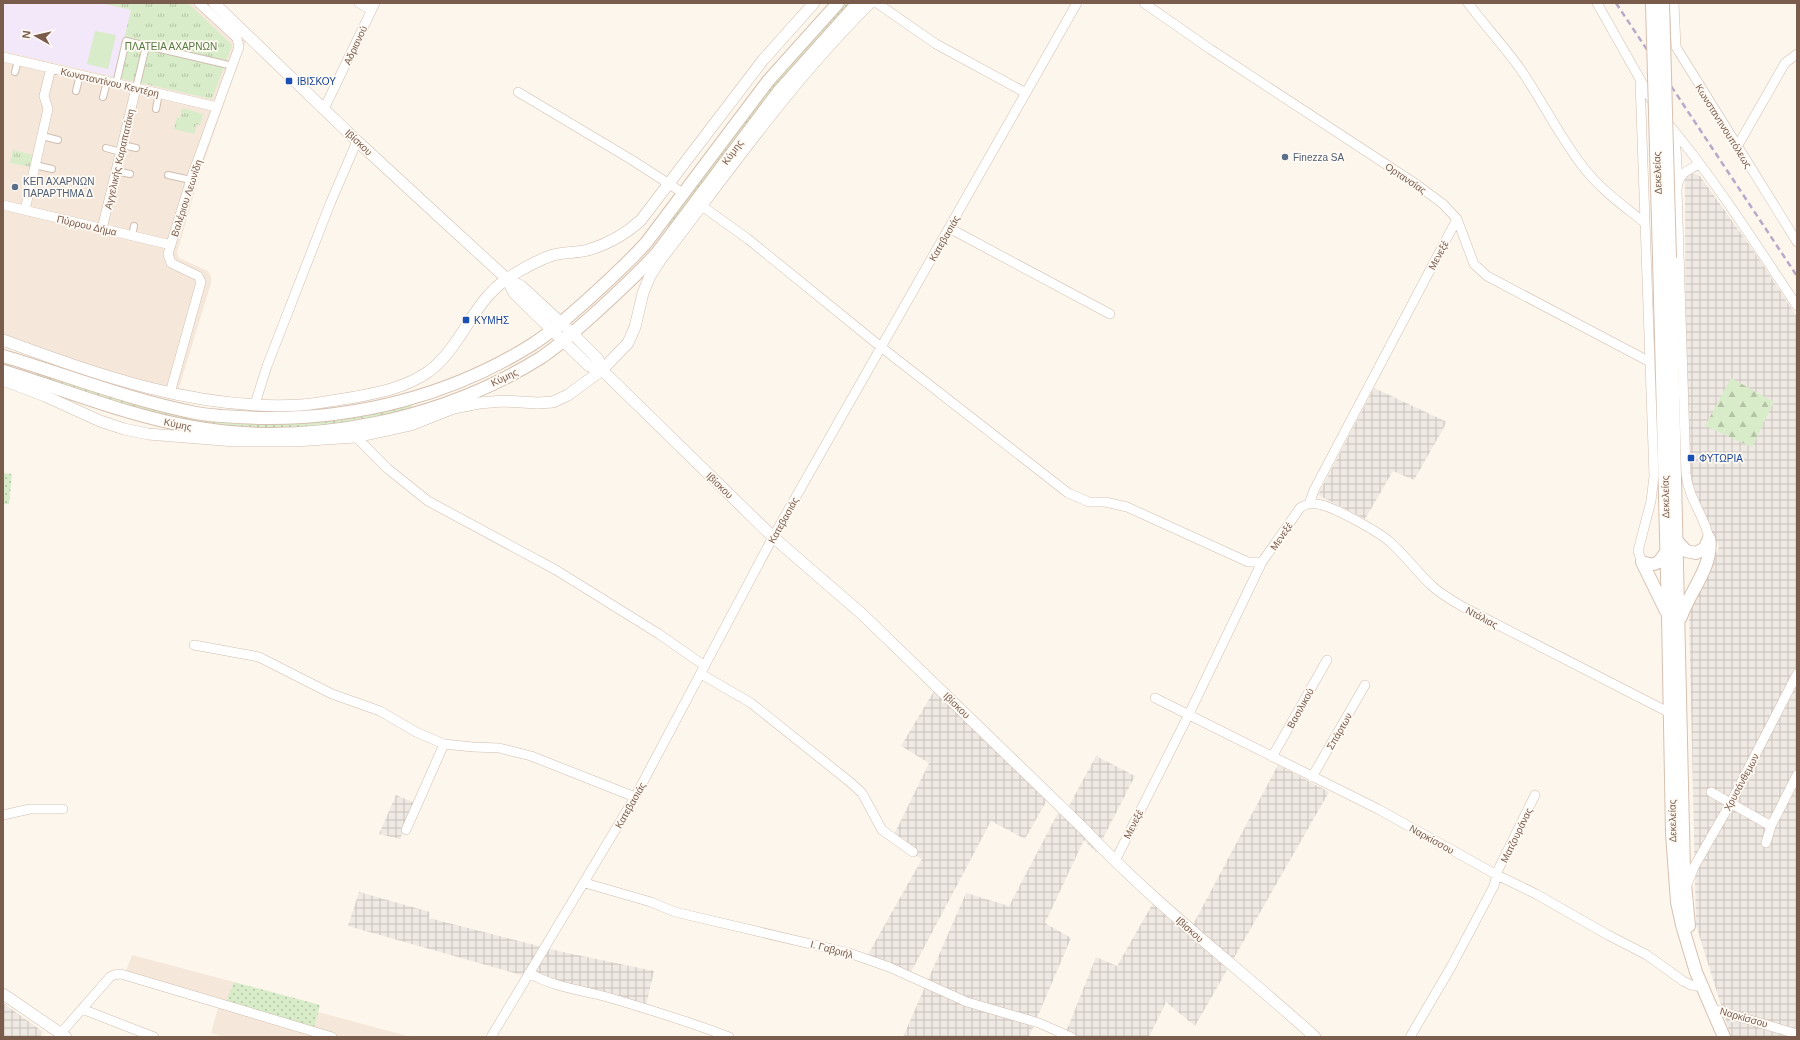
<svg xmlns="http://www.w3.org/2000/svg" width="1800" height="1040" font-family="Arial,sans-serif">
  <defs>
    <pattern id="industrial-grid" width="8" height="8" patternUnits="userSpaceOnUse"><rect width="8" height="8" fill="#efe9e4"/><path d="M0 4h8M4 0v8" fill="none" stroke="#c7c0bb"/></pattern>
    <pattern id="grass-dots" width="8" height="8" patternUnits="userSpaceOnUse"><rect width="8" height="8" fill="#d8ecc9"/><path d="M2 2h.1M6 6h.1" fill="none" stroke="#b4c2a5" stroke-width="1.8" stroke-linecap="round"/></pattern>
    <pattern id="forest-firs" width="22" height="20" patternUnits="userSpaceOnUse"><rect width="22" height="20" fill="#d8ecc9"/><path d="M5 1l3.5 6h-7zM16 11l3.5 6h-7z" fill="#b4c2a5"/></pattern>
    <pattern id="park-tufts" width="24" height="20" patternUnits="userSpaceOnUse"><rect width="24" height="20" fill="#d8ecc9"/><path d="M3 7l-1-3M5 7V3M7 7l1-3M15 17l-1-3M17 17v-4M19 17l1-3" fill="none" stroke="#b4c2a5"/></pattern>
  </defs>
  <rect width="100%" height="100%" fill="#fdf6ec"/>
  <path fill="#f5e8da" d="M3,3H219L249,32L201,170L177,253L179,258L208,271L211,277V283L178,391L126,379L3,337Z
    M132,955L234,982L226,1003L314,1028L318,1012L411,1037H224L211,1033L218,1008L123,979Z"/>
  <path fill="url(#industrial-grid)" d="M1694,173L1700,176L1755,253L1797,317V1037H1731L1696,925L1689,615L1719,547L1686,476L1685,180L1687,176Z
    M1374,388L1447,422L1414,480L1393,471L1365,519L1318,495Z
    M934,691L1047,800L1025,839L991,821L910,974L866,958L922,859L891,841L929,763L901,746Z
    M1096,756L1135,776L1096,852L1084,840L1045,923L1071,938L1029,1037H903L966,893L1009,906L1058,813L1063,817Z
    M1278,765L1329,792L1195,1026L1166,1002L1149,1037H1075L1066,1032L1096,957L1117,966L1153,903L1188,934Z
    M396,795L415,803L400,839L379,834Z
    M359,892L430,912L429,918L558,951L654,971L645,1010L348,926Z
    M3,1003L42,1031L41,1037H3Z"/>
  <path fill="#f3e8fa" d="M3,3H101L131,10L115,77L3,51Z"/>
  <path fill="url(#grass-dots)" d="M844,3H852L670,228L665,225L771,85Z
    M38,373L103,392L284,423L329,421L357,416L411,403L412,408C352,425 289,432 226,426C215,425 204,425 193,422C139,411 88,393 36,376Z
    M3,473L12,474L9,504H3Z
    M234,982L320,1005L314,1028L225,1004Z"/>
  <path fill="url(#forest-firs)" d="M1731,378L1774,402L1752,447L1705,426Z"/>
  <path fill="url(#park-tufts)" d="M101,3H188L232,45L212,99L115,77L131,10Z
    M182,108L203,114L200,125L197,124L194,134L174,129L177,117L180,118Z
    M13,150L33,155L31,167L10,163Z"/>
  <path fill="#d8ecc9" d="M95,31L116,35L108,69L87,64Z"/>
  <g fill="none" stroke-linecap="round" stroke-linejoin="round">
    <defs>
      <path id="pedestrian" d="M15,72L18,60
        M116,84L126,41L233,66
        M136,88L146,46
        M76,91L80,75
        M103,97L107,82
        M156,109L159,93
        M42,136L58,140
        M122,145L136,148
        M106,148L121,152
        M35,165L52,169
        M116,171L130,174
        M168,175L191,180
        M132,236L134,226"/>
      <path id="minor" d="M359,3L371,10
        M877,3L936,44L1026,93
        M1144,3L1210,49L1416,184L1443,204L1457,219L1474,264L1487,276L1650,362
        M1468,3C1485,26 1505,47 1521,70C1543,102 1560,138 1584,168C1601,190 1624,206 1645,223
        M1597,3L1654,104
        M1674,3L1676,47L1797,242
        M3,57L217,107
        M1640,80L1654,476L1651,501L1638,551L1642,562
        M518,92L632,160L683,193
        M324,109L375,3
        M1665,120C1714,178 1755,243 1797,306
        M1672,129L1676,149L1678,182
        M1737,147L1785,63L1797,54
        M1700,164C1687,170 1678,174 1677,190L1686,473C1688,499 1704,514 1709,538
        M3,205L171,245
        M702,206L748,239L881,347L1068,493L1089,502H1105L1127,507L1248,562H1262
        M25,210L48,109L44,96L51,68
        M949,228L1110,314
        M102,229L136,88
        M170,393L201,282L198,276L171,263L168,254L192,176L239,47L237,38L199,3
        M255,404L267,366L330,204L357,141
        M356,437L388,469L428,501L556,570L659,634L705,666
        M1309,504L1314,490L1457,219
        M194,645L259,657L332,694L380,711L416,732L444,744L473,747L499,748L531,756L635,797
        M701,674L751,703L850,782L862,793L882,830L913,852
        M1155,698L1378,809L1497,875L1536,894L1608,935L1647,955L1683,981L1691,985L1704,987
        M1272,757L1327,660
        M1312,777L1365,685
        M1711,792L1771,826
        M3,815L30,809H63
        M406,830L444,744
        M1766,843L1771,826L1797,775
        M1115,861L1189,714L1262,562L1300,508C1306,504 1310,503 1317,504C1331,505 1379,532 1390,542C1405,555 1417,572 1432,586C1442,595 1453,601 1465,608L1670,713
        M585,883L651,902L675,912L849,953L889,967L967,1002L1039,1023L1071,1037
        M1686,887L1694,867L1730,804L1797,674
        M529,973C553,987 581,990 607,997C648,1009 690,1022 729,1037
        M82,1009L154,1037
        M1713,1009L1797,1034
        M61,1033L110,977L114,975L121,974L332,1037
        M491,1037L635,797L773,537L1077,3
        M1410,1037L1451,967L1494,886L1498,870L1535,795"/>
      <path id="tertiary" d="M214,3L357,141L446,223L507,279L521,286L572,333L598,359L602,370L773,537L862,614L1084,829C1155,905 1238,967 1315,1037
        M507,279L514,293L589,366L602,370
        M3,340C98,375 198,411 301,405C318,404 334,400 350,398C377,393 405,388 428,372C462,347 472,302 508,278C522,269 538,260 553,255C564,252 577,253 588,250C608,244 626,234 641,220L763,60L814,3
        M3,380L45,396L100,421L124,429L148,434L235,441H294L356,437L411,425L454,408L479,403L503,401L538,403L553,402L568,395L602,370L628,343L635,327L643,293L650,276L661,259C728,172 791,81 870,3
        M3,994L66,1037"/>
      <path id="secondary" d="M1659,258L1668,615L1672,833L1677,902L1682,925L1696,972L1724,1037
        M1670,258L1684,873L1689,926
        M3,356C67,375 130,400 196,413C218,417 241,417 263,418C358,419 452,395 533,344C552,332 568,317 585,302C606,283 627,264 646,243L768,81L838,3
        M3,371C66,390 128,416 193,427C309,448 442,420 542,357C560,345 576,330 592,316C614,296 636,276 657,253L779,91L858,3
        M1677,541L1686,551L1696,553L1705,548L1709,538
        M1642,562L1666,611
        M1642,562C1656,568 1660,562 1667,550
        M1681,617C1689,592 1714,566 1709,538"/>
    </defs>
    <use href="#pedestrian" stroke="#d1beb0" stroke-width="8"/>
    <use href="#minor" stroke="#d1beb0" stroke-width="10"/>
    <use href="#tertiary" stroke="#d1beb0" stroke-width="12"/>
    <use href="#secondary" stroke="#d6c0b0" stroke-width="14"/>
    <use href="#pedestrian" stroke="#fff" stroke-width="6"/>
    <use href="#minor" stroke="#fff" stroke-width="9"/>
    <use href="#tertiary" stroke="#fff" stroke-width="11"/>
    <use href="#secondary" stroke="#fff" stroke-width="12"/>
    <path stroke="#b9a8c9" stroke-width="2.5" stroke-dasharray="6 4" stroke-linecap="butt" d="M1616,3L1797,276"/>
    <defs>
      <path id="secondary-bridge" d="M1652,3L1659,258
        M1663,3L1670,258"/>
    </defs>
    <use href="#secondary-bridge" stroke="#d6c0b0" stroke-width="14" stroke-linecap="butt"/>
    <use href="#secondary-bridge" stroke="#fff" stroke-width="12"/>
  </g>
  <g fill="#1a4fb4" stroke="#fffaf3" stroke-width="1.5">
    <rect x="285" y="77" width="8" height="8" rx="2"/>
    <rect x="462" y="316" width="8" height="8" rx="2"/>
    <rect x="1687" y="454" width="8" height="8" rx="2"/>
  </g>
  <g fill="#5c6f8a" stroke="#fffaf3" stroke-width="1.5">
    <circle cx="1285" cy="157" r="4"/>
    <circle cx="15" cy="187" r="4"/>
  </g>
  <g text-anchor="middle" stroke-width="3.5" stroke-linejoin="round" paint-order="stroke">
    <g font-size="10" fill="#7a5c4d" stroke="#fffaf3">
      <text transform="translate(355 45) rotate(-65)" y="4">Αδριανού</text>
      <text transform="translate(110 82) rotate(13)" y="4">Κωνσταντίνου Κεντέρη</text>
      <text transform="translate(1724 126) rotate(58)" y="4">Κωνσταντινουπόλεως</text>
      <text transform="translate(359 142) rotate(43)" y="4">Ιβίσκου</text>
      <text transform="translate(732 152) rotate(-54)" y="4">Κύμης</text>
      <text transform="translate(119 159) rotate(-77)" y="4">Αγγελικής Καραπατάκη</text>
      <text transform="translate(1657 173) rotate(-92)" y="4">Δεκελείας</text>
      <text transform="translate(1406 178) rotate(34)" y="4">Ορτανσίας</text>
      <text transform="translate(186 198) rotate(-72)" y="4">Βαλέριου Λεωνίδη</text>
      <text transform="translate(87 225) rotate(13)" y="4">Πύρρου Δήμα</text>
      <text transform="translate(944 238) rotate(-60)" y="4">Κατεβασιάς</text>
      <text transform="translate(1438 255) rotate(-62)" y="4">Μενεξέ</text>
      <text transform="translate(504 377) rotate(-26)" y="4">Κύμης</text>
      <text transform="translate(178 424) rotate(12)" y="4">Κύμης</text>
      <text transform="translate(720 485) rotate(44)" y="4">Ιβίσκου</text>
      <text transform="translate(1665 497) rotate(-91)" y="4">Δεκελείας</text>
      <text transform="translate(783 520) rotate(-61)" y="4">Κατεβασιάς</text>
      <text transform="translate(1281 536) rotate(-56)" y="4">Μενεξέ</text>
      <text transform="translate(1482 617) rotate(28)" y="4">Ντάλιας</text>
      <text transform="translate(957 705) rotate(44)" y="4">Ιβίσκου</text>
      <text transform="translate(1300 708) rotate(-61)" y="4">Βασιλικού</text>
      <text transform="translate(1339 731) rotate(-60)" y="4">Σπάρτων</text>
      <text transform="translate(1741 782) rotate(-62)" y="4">Χρυσάνθεμων</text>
      <text transform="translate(630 805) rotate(-60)" y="4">Κατεβασιάς</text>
      <text transform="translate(1672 821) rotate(-91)" y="4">Δεκελείας</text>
      <text transform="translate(1133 824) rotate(-63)" y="4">Μενεξέ</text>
      <text transform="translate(1516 835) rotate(-64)" y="4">Ματζουράνας</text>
      <text transform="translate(1432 839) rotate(29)" y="4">Ναρκίσσου</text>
      <text transform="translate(1190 929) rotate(42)" y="4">Ιβίσκου</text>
      <text transform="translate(832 949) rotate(15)" y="4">Ι. Γαβριήλ</text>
      <text transform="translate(1744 1017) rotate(16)" y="4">Ναρκίσσου</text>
    </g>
    <g font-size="10" fill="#537a41" stroke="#fffaf3">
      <text x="171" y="50">ΠΛΑΤΕΙΑ ΑΧΑΡΝΩΝ</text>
    </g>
    <g font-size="10" fill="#164399" stroke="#fffaf3" text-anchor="start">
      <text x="297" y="85">ΙΒΙΣΚΟΥ</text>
      <text x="474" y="324">ΚΥΜΗΣ</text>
      <text x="1699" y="462">ΦΥΤΩΡΙΑ</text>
    </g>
    <g font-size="10" fill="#4e5e75" stroke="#fffaf3" text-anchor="start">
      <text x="1293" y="161">Finezza SA</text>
      <text x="23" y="185">ΚΕΠ ΑΧΑΡΝΩΝ<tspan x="23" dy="12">ΠΑΡΑΡΤΗΜΑ Δ</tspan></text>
    </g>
  </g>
  <rect width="1800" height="1040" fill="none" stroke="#7a5c4d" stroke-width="8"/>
  <g transform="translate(36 36) rotate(278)" stroke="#fffaf3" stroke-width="3" paint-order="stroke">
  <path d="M0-3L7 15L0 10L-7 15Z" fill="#7a5c4d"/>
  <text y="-6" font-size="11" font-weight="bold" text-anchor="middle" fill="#7a5c4d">N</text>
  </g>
</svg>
